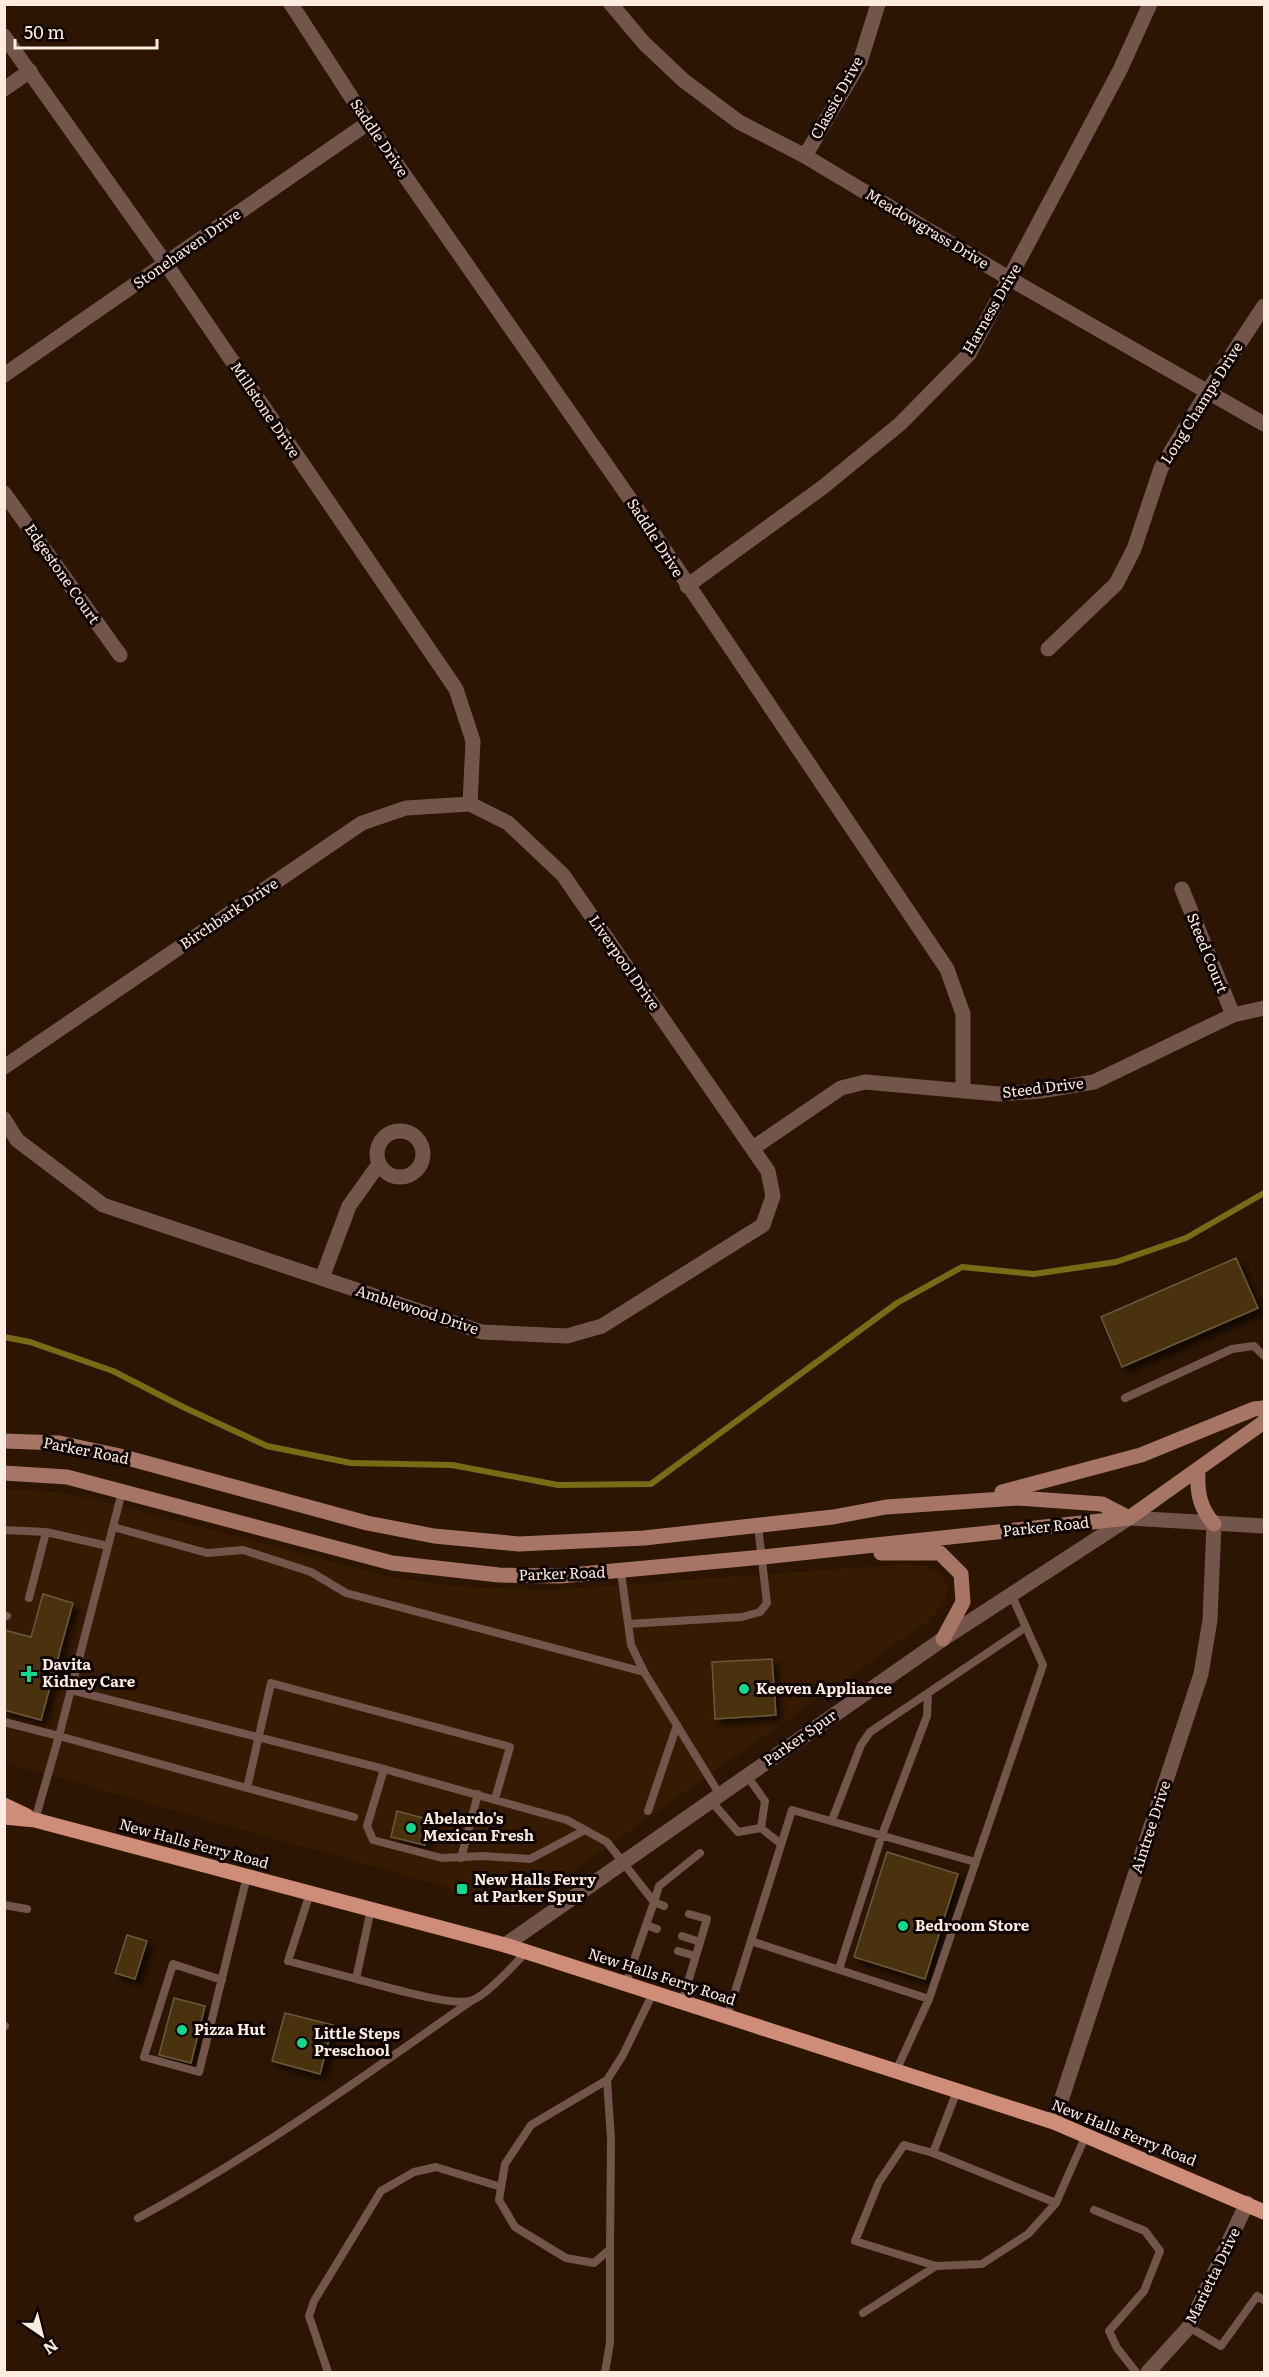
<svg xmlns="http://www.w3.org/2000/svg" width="1269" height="2377" font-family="Literata,serif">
  <defs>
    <filter id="shadow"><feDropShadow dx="5.5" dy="5.5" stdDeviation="3" flood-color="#0009"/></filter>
  </defs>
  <rect width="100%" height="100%" fill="#2c1503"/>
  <path fill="#361a01" d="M4,1489L58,1492L94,1499L395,1578L467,1587L549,1590L904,1564L927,1566L941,1574L949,1588L944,1604L927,1622L520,1908L5,1763Z"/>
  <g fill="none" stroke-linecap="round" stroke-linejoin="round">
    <path stroke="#796a16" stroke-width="6" d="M4,1337L30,1342L113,1371L183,1407L267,1446L351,1463L452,1465L558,1485L651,1484L897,1303L962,1267L1034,1274L1116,1262L1186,1238L1264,1193"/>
  </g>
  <path fill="#48330d" stroke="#6b593d" stroke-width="1.5" filter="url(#shadow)" d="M1236,1258L1258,1308L1122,1367L1101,1317Z
    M43,1594L73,1603L41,1720L4,1710V1630L31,1637Z
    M772,1659L776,1715L715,1719L712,1662Z
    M397,1811L431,1820L425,1845L391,1837Z
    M887,1852L958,1874L925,1979L854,1957Z
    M127,1935L147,1941L135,1979L115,1973Z
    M174,1998L205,2006L191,2063L159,2055Z
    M285,2013L333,2025L320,2074L272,2061Z"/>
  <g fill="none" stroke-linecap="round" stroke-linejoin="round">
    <path stroke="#74554b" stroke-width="8" d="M1125,1398L1232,1349L1254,1346L1264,1356
      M122,1492L59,1736L247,1788L271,1683L510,1747L495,1799
      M113,1527L207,1553L243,1550L311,1572L346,1593L644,1672L720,1795
      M4,1530L46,1532L108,1546
      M621,1572L631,1645L644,1672
      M29,1598L46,1532
      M4,1615L7,1616
      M628,1624L742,1617L760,1612L767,1603L758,1526
      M71,1690L384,1769L567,1820L607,1842L654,1902L626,1983
      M4,1722L59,1736L35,1820
      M384,1769L367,1826L373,1840L442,1858L483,1856L530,1859L585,1830
      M747,1776L765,1801L761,1828
      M247,1788L354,1817
      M711,1801L738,1832L761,1828L781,1844
      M648,1811L677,1725
      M832,1820L861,1745L870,1732L1026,1627
      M461,1858L478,1794
      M310,1893L288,1961L356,1979L371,1909
      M4,1905L27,1909
      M664,1906L654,1902L659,1886L700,1853
      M646,1925L657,1929
      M682,1936L700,1942
      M751,1941L929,1999
      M678,1951L695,1956
      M839,1969L882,1835L927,1716L928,1693
      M356,1979C380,1985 449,2006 470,2001C484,1998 516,1963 526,1952
      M222,1980L173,1964L144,2057L199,2072L247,1876
      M682,2002L707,1919L689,1914
      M727,2017L792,1810L975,1862
      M4,2026H5
      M896,2071L929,1999L1043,1665L1011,1594
      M607,2080L611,2139L610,2249L594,2263L566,2258L515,2227L499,2200L505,2164L531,2125L607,2080L623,2055L653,1993
      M957,2091L933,2153L1056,2203L1086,2135
      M1094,2210L1145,2231L1160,2251L1144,2291L1109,2331L1117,2348L1136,2372
      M138,2218C255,2155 363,2077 471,2001
      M936,2266L982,2264L1028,2234L1056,2203
      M863,2313L936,2266L855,2241L879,2182L904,2145L933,2153
      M1189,2327L1221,2346L1257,2296L1264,2300
      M328,2372L309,2316L314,2301L381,2191L414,2172L436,2167L501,2187
      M605,2372L610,2343V2249"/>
    <path stroke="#74554b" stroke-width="15" d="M291,4L368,123L637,509L947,969L963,1014V1091
      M611,4L644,43L683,80L739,122L805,156L1010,279L1264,424
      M4,36L166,264L456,689L473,741L470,804
      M4,89L30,71
      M805,156L860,62L878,4
      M4,375L368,123
      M4,493L120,655
      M687,586L823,487L900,424L969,354L1120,70L1150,4
      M1048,649L1116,584L1134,549L1161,468L1208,391L1264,306
      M1182,889L1233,1015
      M4,1067L362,823L406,808L470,804
      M4,1119L17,1140L103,1205L482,1332L567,1336L602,1326L763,1225L773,1196L768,1171L563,875L508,823L470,804
      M377 1154a23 23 0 1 1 46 0a23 23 0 1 1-46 0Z
      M753,1148L841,1088L865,1082L999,1094L1040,1091L1094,1082L1233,1015L1264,1008
      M322,1278L349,1206L379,1164
      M1054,2122L1201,1674L1210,1620L1214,1524
      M1148,2372L1189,2327L1247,2203"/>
    <path stroke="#74554b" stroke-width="15" d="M505,1945L943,1639L1129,1518L1264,1526"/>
    <path stroke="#a77565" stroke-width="15" d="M4,1441L59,1443L120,1456L367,1523L434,1536L519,1544L644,1538L833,1517L886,1507L1018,1498L1102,1504L1129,1518
      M1198,1469C1197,1492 1199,1507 1214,1524
      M4,1473L67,1477L392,1563L499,1575L560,1576L763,1557L1129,1518L1264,1422
      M1002,1492L1141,1455L1254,1409L1264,1408
      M881,1553H940L961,1574L963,1602L943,1639"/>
    <path stroke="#ce8d79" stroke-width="15" d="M4,1805L27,1816
      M4,1817L35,1820L505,1945L1054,2122L1264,2212"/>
  </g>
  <g fill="#10d98a" stroke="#0d0401" stroke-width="2">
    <path d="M26 1665h6v6h6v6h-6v6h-6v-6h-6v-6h6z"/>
    <circle cx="744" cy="1689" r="6"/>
    <circle cx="411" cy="1828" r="6"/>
    <rect x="456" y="1883" width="12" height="12" rx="3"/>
    <circle cx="903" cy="1926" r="6"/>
    <circle cx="182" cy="2030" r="6"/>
    <circle cx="302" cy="2043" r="6"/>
  </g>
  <g text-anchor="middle" stroke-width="6" stroke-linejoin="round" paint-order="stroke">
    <g font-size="15" fill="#fcebdf" stroke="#0d0401">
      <text transform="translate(837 98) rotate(-61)" y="5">Classic Drive</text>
      <text transform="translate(379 138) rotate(56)" y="5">Saddle Drive</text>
      <text transform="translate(927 229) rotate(31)" y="5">Meadowgrass Drive</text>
      <text transform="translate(187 249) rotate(-35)" y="5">Stonehaven Drive</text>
      <text transform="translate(992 309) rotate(-60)" y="5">Harness Drive</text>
      <text transform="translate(1202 403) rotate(-58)" y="5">Long Champs Drive</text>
      <text transform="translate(265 410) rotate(56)" y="5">Millstone Drive</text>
      <text transform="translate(655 538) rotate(57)" y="5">Saddle Drive</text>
      <text transform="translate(62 574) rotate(55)" y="5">Edgestone Court</text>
      <text transform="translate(229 914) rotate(-34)" y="5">Birchbark Drive</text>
      <text transform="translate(1207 953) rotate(68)" y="5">Steed Court</text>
      <text transform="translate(624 963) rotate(55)" y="5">Liverpool Drive</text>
      <text transform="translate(1043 1088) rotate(-7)" y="5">Steed Drive</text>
      <text transform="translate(417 1310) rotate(18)" y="5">Amblewood Drive</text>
      <text transform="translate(86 1451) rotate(11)" y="5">Parker Road</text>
      <text transform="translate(1046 1527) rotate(-6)" y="5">Parker Road</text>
      <text transform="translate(562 1574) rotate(-2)" y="5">Parker Road</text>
      <text transform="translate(800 1738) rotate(-35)" y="5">Parker Spur</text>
      <text transform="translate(1151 1827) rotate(-72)" y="5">Aintree Drive</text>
      <text transform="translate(194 1844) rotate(15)" y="5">New Halls Ferry Road</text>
      <text transform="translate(662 1977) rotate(18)" y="5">New Halls Ferry Road</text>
      <text transform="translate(1124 2133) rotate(22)" y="5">New Halls Ferry Road</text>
      <text transform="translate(1213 2276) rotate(-64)" y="5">Marietta Drive</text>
    </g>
    <g font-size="15" font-weight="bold" fill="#fcebdf" stroke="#0d0401" text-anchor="start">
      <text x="42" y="1670">Davita<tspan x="42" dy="17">Kidney Care</tspan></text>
      <text x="756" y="1694">Keeven Appliance</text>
      <text x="423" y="1824">Abelardo’s<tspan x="423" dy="17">Mexican Fresh</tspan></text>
      <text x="474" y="1885">New Halls Ferry<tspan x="474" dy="17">at Parker Spur</tspan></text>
      <text x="915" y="1931">Bedroom Store</text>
      <text x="194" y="2035">Pizza Hut</text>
      <text x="314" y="2039">Little Steps<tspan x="314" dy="17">Preschool</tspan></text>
    </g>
  </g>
  <rect width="1269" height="2377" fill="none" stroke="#fcebdf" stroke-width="12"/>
  <g transform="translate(42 2335) rotate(145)" stroke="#0d0401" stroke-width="4.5" paint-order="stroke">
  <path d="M0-4.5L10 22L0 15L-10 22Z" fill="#fcebdf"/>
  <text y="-9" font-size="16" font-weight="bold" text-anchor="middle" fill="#fcebdf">N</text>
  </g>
  <path d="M15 39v9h142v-9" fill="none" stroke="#fcebdf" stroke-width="3"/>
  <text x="24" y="39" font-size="18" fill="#fcebdf" stroke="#0d0401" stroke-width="4.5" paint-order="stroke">50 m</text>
</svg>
